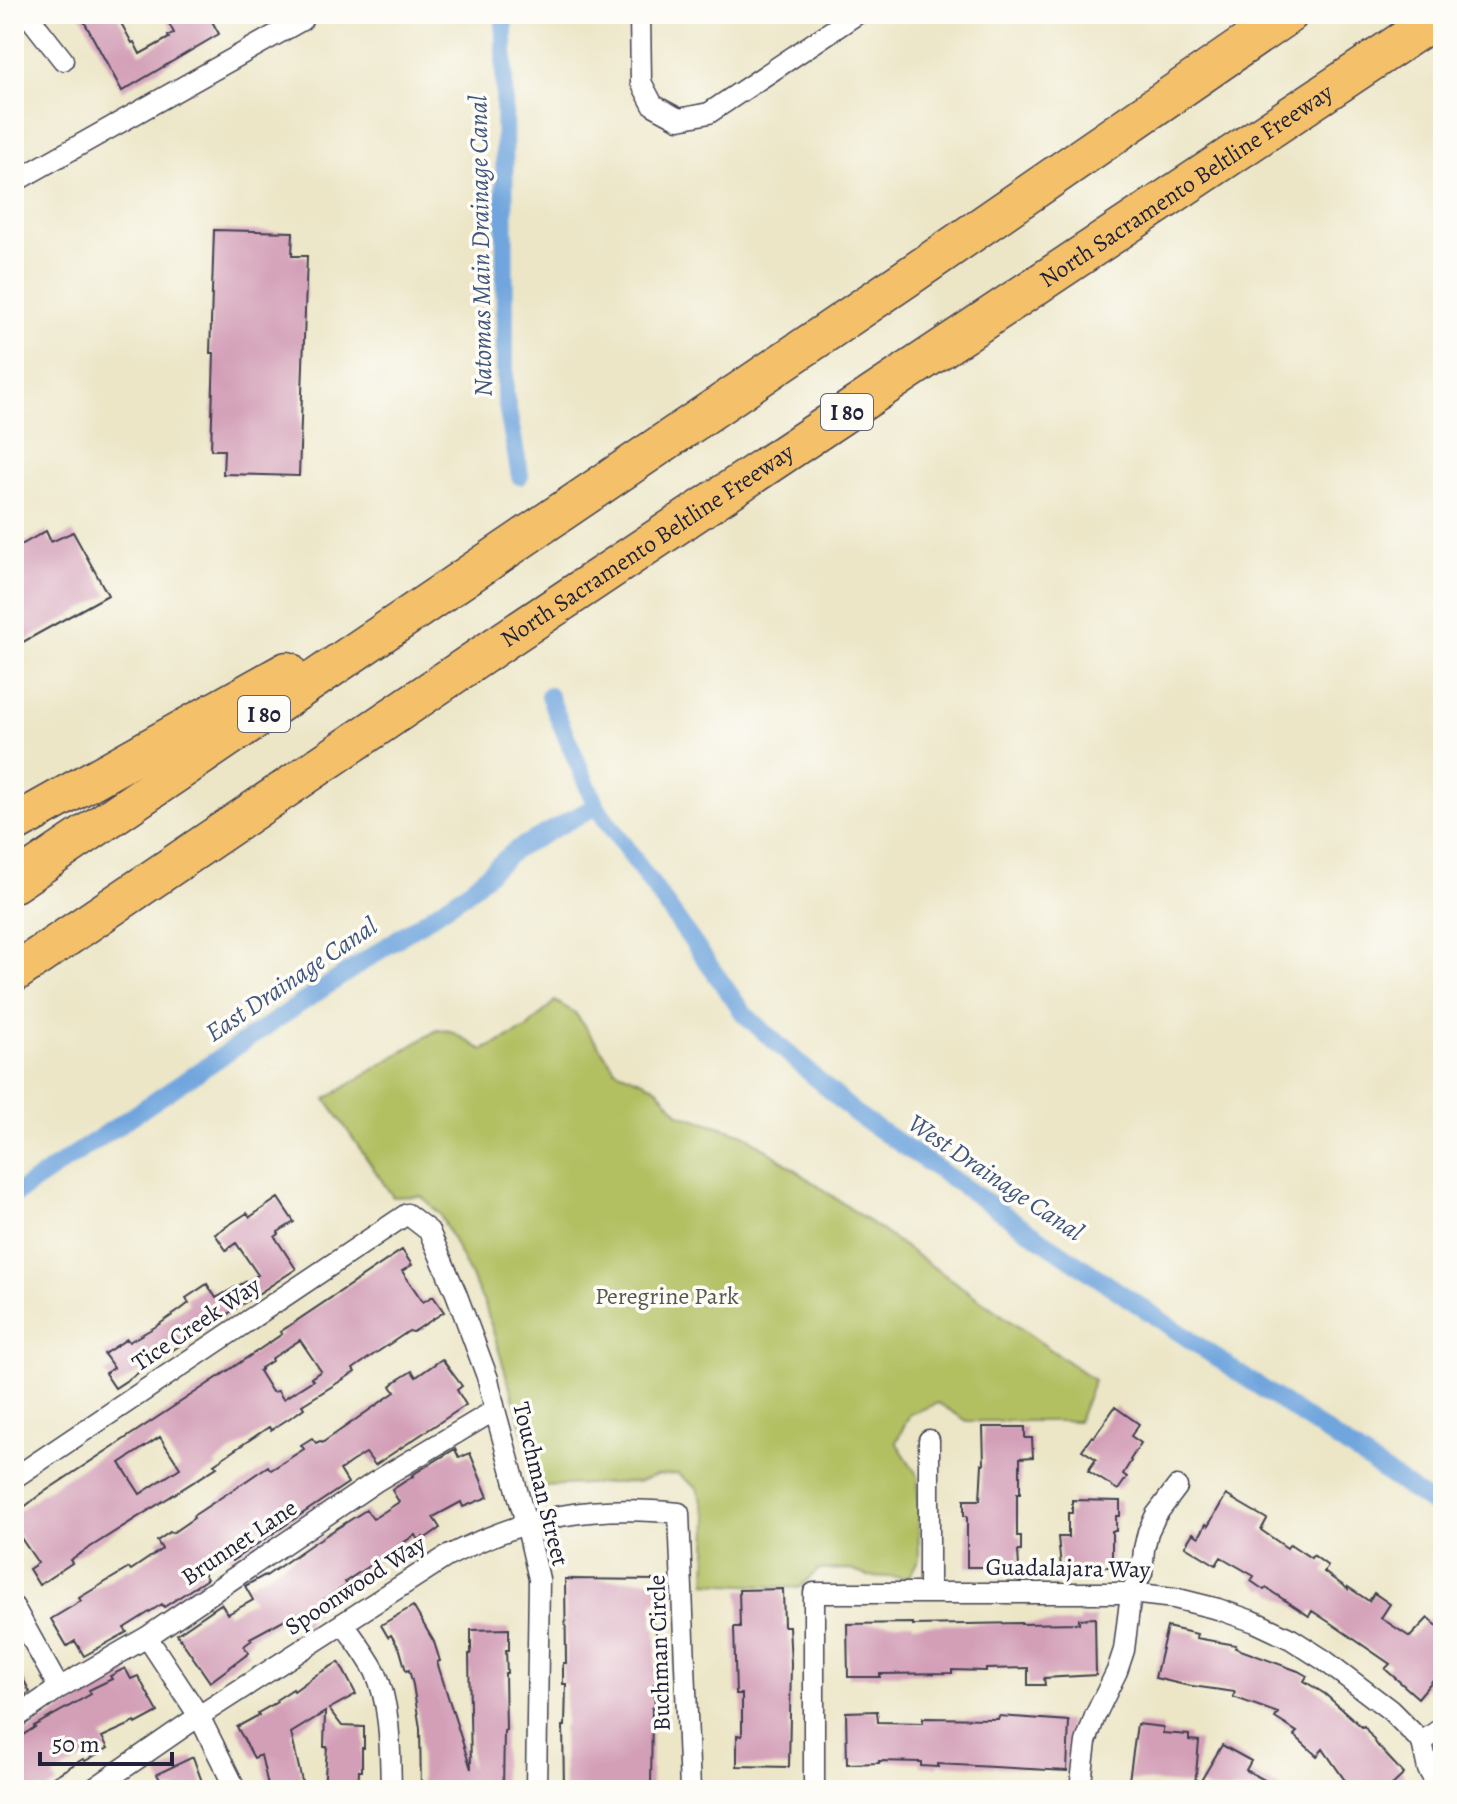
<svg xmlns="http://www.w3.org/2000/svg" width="1457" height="1804" font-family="Alegreya,serif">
  <rect width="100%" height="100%" fill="#fdfcf7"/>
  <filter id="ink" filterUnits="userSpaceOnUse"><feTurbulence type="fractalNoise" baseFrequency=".0125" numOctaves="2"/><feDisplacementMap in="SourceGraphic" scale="16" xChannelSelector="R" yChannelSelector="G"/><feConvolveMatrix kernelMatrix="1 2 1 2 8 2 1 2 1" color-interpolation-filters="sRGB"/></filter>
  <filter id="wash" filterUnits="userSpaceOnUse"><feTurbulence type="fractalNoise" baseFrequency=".006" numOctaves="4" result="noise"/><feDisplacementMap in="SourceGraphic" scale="32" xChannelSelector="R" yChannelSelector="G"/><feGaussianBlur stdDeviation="1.8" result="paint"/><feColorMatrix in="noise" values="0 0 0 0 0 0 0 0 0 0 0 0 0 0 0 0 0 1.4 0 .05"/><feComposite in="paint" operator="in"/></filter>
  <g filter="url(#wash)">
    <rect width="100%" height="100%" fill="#ece6c7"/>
    <path fill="#b3c062" stroke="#6a714e" stroke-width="2" d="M555,1001L575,1013L616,1070L655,1086L679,1114L744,1134L1094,1380L1078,1421H967L938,1403L910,1414L896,1442L918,1476L919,1559L908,1578L867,1576L848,1569L818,1570L799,1588L706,1583L708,1518L697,1488L678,1474L656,1475L638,1482L540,1486L485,1305L440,1214L421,1196L393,1197L326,1099L437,1030L451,1031L483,1050L526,1029Z"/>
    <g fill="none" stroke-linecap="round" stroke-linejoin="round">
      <path stroke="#6fa5dd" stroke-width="18" d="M504,14L505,395L520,476
        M549,696L596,806L744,1014L856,1114L1443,1511
        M14,1195L466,893L515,850L596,806"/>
    </g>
    <g id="blocks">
      <path fill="#d39fb7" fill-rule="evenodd" d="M80,14H116L132,43L134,42L140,54L169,38L168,36L174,33L164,14H208L219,34L122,91Z
        M214,230L293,232L292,256H307L299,476L223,474L224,450H211L214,353H210Z
        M46,531L51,542L73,532L108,595L14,647V549Z
        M278,1198L294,1222L278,1232L279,1234L275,1237L296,1269L115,1388L105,1373L114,1368L104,1354L127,1339L129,1342L155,1327L180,1310L189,1303L186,1298L207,1284L216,1298L258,1275L236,1243L226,1250L215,1234L247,1213L250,1217Z
        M402,1250L412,1265L402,1271L423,1302L433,1296L444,1312L413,1332L409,1331L373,1355L353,1369L355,1372L302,1405L304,1408L296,1414L271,1430L269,1427L233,1451L214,1464L217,1467L70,1560L72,1563L39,1585L29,1569L38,1563L14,1528V1515L41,1494L223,1374L282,1334L280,1332ZM300,1340L321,1371L311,1378L313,1380L283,1399L278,1391L272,1392L259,1371L261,1370V1368L272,1361L271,1359ZM160,1437L180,1468L140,1494L120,1463Z
        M442,1359L462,1386L457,1390L466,1405L375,1465L366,1453L351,1462L340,1470L348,1483L232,1561L224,1551L199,1567L207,1579L164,1607L162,1604L124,1628L127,1632L84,1656L75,1641L67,1646L51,1619L81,1601L79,1598L129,1568L131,1570L162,1549L157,1541L170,1532L172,1533L194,1518L193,1516L246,1481L268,1466L271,1470L304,1449L301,1445L312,1438L316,1443L320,1441L322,1443L395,1392L391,1386L396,1381L412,1371L416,1377Z
        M1115,1407L1139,1424L1131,1436L1141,1443L1130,1460L1131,1461L1123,1474L1127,1477L1118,1490L1088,1471L1096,1459L1082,1450L1092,1436L1094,1437Z
        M983,1427H1025V1438H1032L1033,1457L1020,1458V1494H1017V1536H1021V1551H1018L1019,1567H967V1516H964V1500H980L982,1464H984Z
        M455,1449L459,1458L470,1453L488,1497L463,1507L461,1502L433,1517L440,1528L424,1539L423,1537L418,1540L415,1535L345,1582L347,1585L320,1602L323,1607L309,1616L307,1629L296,1613L250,1638L252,1640L244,1646L249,1653L210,1682L177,1634L221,1604L228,1614L253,1600L245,1586L265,1575L266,1576L312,1544L366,1510L373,1519L399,1502L392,1490L413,1476L412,1475Z
        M1226,1495L1267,1519L1261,1530L1287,1548L1290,1544L1311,1558L1313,1555L1328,1566L1324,1572L1348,1589V1587L1369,1601L1374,1593L1390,1604L1381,1618L1410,1637L1428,1618L1443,1631V1663L1435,1672L1438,1674L1418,1698L1385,1669L1390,1664L1329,1622L1312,1611L1309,1616L1266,1588L1264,1590L1251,1581L1254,1576L1221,1557L1216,1565L1185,1546L1193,1533L1199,1537L1206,1524L1208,1526Z
        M1072,1500L1120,1501V1516H1116V1531H1112V1567H1061L1058,1537H1068V1513H1072Z
        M565,1579L658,1580L657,1601H653V1629H656V1670H658V1684H654L655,1707L652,1708L651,1790H622V1787L564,1788L563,1726H565L566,1684H563V1663H566Z
        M783,1589L784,1626H789L791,1663L789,1767L737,1766V1735L742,1736V1694H736L734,1627H740L739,1590Z
        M413,1606L434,1642L440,1661L437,1662L471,1769L469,1654H471V1630L509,1629V1650H506L507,1673H505L506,1730L504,1731L503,1790H421L420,1728L413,1685L409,1670L406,1671L400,1650L391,1635L388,1637L381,1625Z
        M1095,1618L1096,1675L1044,1678L1045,1685H1028V1668L986,1669V1671L952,1670V1673L880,1674V1677H848L847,1624L913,1623V1625L1021,1623V1624L1079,1623V1619Z
        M1167,1627L1197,1634L1196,1638L1236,1645L1235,1648L1298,1671L1307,1676L1304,1681L1325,1694L1362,1727L1364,1726L1378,1746L1404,1774L1387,1790H1355L1344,1779L1323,1749L1317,1756L1294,1735L1297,1732L1275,1718L1278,1713L1233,1697L1235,1692L1185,1685L1155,1678Z
        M14,1662L30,1692L14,1703Z
        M339,1662L356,1694L329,1709L342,1726L364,1727V1748H362V1771H359L358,1790H324L327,1747H324L325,1712L291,1733L304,1790H269L261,1755L254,1758L237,1727L259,1715L258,1713L277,1702L276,1700L293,1689L294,1691L316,1675Z
        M125,1668L131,1679L138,1676L158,1712L136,1724L135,1722L102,1737L108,1748L85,1761L83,1759L53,1777L57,1784L47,1790H14V1741L35,1727L34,1726L91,1694L89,1690L112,1679L110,1676Z
        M877,1711L878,1722L923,1723V1718L998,1719L999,1716L1069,1721L1067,1771L938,1764V1767L921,1766V1762L879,1761V1763L847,1764L846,1712Z
        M1137,1724L1163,1727V1733L1189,1735V1740L1199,1741L1195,1785L1129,1780Z
        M1222,1745L1251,1761L1246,1770L1283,1790H1209L1199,1784Z
        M193,1757L205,1790H165L157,1774Z"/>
    </g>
  </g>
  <g filter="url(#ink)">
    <use href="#blocks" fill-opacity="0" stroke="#403f50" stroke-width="2"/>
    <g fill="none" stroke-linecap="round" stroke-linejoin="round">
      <defs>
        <path id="minor" d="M27,14L63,60
          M640,14L641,82L653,105L679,119L709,113L857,14
          M14,182L302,20
          M929,1440V1593
          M14,1478L407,1214L429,1231L456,1293L488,1379L495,1410L526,1523L539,1579L536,1790
          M14,1607L59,1688
          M343,1623C354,1639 366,1654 375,1671C391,1705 390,1753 391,1790
          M147,1637L199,1716L236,1790
          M14,1719L59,1688L147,1637L375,1482L495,1410
          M1422,1742L1443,1727
          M92,1790L199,1716L446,1557C526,1516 590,1504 679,1513L690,1790
          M814,1790V1593H1131L1174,1598L1218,1609L1255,1622L1291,1639L1324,1660L1390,1710L1422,1742L1428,1769L1440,1790
          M1080,1790L1086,1742L1095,1716L1117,1671L1124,1650L1131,1593L1142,1573L1144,1549L1148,1532L1156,1515L1177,1487"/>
        <g id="motorway">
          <path d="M14,824L287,671"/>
          <path d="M14,883L908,277L1289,14"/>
          <path id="s1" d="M14,973L508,638L1443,14"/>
        </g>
      </defs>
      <use href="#minor" stroke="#403f50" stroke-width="23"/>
      <use href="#motorway" stroke="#403f50" stroke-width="41"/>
      <use href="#minor" stroke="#fff" stroke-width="20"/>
      <use href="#motorway" stroke="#f4c16b" stroke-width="38"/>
    </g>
  </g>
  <g text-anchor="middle" stroke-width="7" stroke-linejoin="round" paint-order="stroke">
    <g fill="#fdfcf7" stroke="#646373" stroke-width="2">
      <rect x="821" y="394" width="52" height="36" rx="6"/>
      <rect x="238" y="696" width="52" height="36" rx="6"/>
    </g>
    <g font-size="22" font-weight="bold" fill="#22223b">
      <text x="847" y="420">I 80</text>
      <text x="264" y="722">I 80</text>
    </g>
    <g font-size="24" fill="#22223b" stroke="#fdfcf7">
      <text dy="8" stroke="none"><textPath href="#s1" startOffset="1412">North Sacramento Beltline Freeway</textPath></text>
      <text dy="8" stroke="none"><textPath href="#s1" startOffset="764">North Sacramento Beltline Freeway</textPath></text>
      <text transform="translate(196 1324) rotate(-34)" y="8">Tice Creek Way</text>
      <text transform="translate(541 1484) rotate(76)" y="8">Touchman Street</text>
      <text transform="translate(239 1542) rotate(-34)" y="8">Brunnet Lane</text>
      <text transform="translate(1068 1568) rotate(1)" y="8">Guadalajara Way</text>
      <text transform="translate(355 1585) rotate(-33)" y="8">Spoonwood Way</text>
      <text transform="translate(659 1653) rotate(-92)" y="8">Buchman Circle</text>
    </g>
    <g font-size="24" fill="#555949" stroke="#fdfcf7">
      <text x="667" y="1304">Peregrine Park</text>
    </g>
    <g font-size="26" font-style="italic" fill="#41567c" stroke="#fdfcf7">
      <text transform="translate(480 246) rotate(-91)" y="9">Natomas Main Drainage Canal</text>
      <text transform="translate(291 979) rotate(-34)" y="9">East Drainage Canal</text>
      <text transform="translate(996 1177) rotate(34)" y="9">West Drainage Canal</text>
    </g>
  </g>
  <rect width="1457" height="1804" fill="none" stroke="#fdfcf7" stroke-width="48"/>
  <path d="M40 1752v12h132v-12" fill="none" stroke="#22223b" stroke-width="4"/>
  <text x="52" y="1752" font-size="24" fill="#22223b" stroke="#fdfcf7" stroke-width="6" paint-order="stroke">50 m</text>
</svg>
